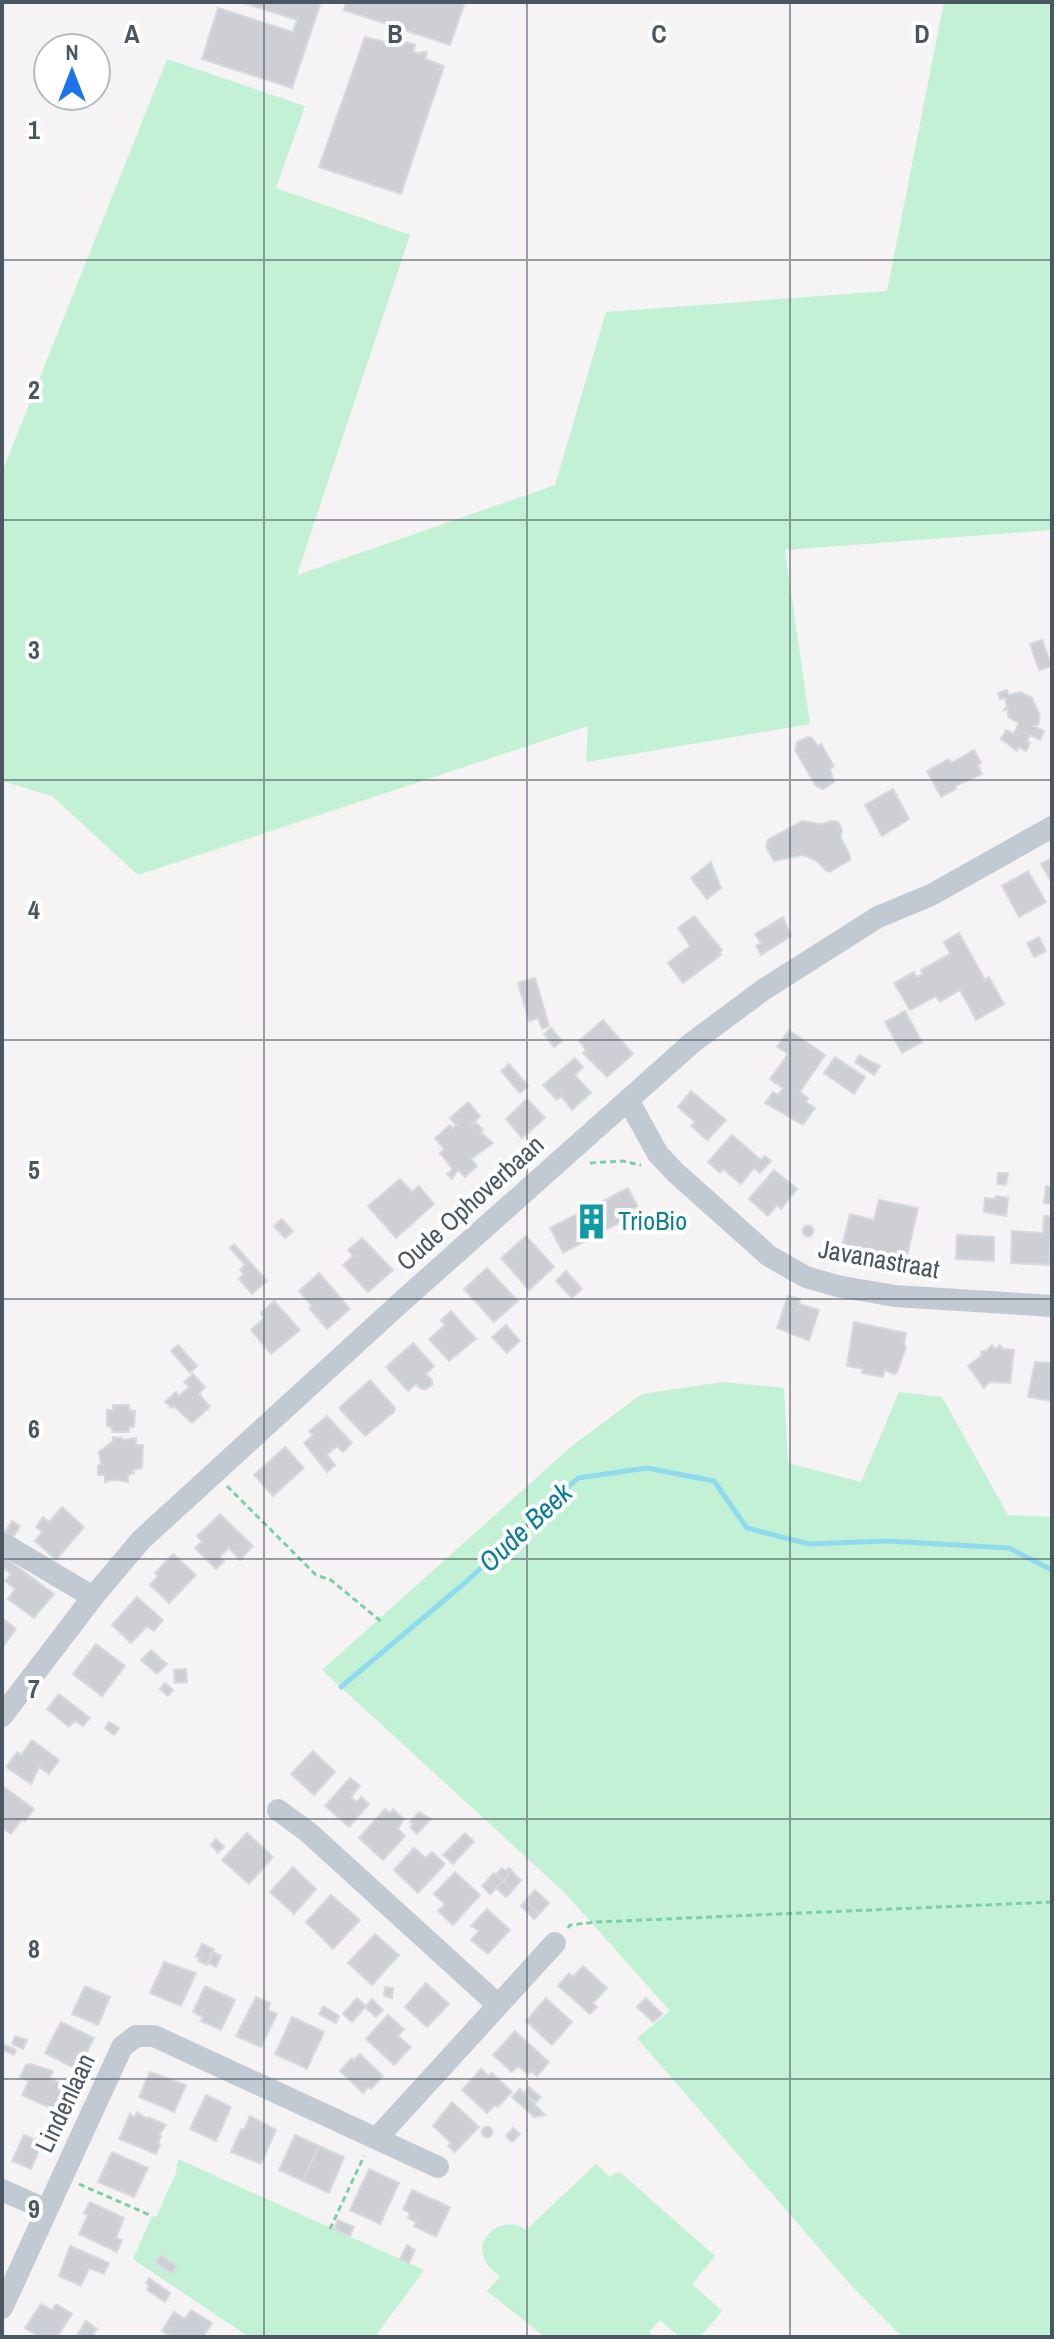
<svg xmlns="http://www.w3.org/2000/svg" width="1054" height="2339" font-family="'Archivo Narrow',sans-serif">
  <rect width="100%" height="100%" fill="#f5f3f3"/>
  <path fill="#c3f1d5" d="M944,2H1052L1051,530L785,550L810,724L586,762L588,726L138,875L52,796L2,781V472L167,59L305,106L276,188L410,235L297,575L555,485L606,312L887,291Z
    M723,1382L784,1388L788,1463L861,1482L899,1392L942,1397L1008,1515L1052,1517V2337H902L851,2285L637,2038L670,2011L565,1893L322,1670L573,1445L642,1394Z
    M178,2159L424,2270L375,2337H249L133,2259L152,2216L156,2217L176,2173Z
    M596,2164L610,2177L615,2173H621L715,2256L692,2284L722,2311L700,2337H680L660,2320L649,2332L654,2337H545L487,2291L500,2277C495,2272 489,2268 486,2263C471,2236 505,2214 526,2230Z"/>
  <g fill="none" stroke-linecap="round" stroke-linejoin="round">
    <path stroke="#90daee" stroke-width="5" d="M341,1687L467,1581L578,1478L647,1468L714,1481L747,1528L809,1544L887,1541L1009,1548L1052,1570"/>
  </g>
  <path fill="#cdcfd5" stroke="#d7d9de" stroke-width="2" d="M241,2H321L292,88L202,59L218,8L293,32L297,20Z
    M346,2H465L450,45L344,10Z
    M387,36L415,45L413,52L421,54V52H427L425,59L444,66L401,194L319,167L365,37L385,42Z
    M1042,640L1052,666L1039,670L1030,644Z
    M1007,690L1009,695L1021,692L1032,698L1040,716L1038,725L1034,726L1044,731L1040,740L1030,735L1027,741L1030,743L1026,751L1018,747L1017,751L1001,739L1006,730L1014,734L1019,723L1008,717V709L1004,710L1007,706L1005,698L1000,699L998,693Z
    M808,737L812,738L818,746L821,744L834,766L830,769L834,782L823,789L816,786L795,750L797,742Z
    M974,750L981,763L978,765L982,774L955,786L956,789L941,797L927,771L949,759L951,763Z
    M893,789L909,819L882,836L865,805Z
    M802,821L822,824L832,821L838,822L842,829L841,838L850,856V860L830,872L825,870L817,861L803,855L774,861L766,847L768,840Z
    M1052,858V883L1041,864Z
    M711,862L721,888L707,899L691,878Z
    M1028,871L1046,902L1019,917L1002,886Z
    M694,916L722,950L720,952L721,955L683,983L668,963L690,946L678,928Z
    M783,917L791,936L761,955L756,946L761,943L755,934Z
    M959,933L985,980L989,977L1004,1004L976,1020L960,990L940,1002L936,996L910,1010L894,983L914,972L916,977L923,974L921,970L950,954L944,942Z
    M1039,937L1046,951L1034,957L1027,943Z
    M535,978L549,1026L542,1029L538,1018L529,1021L518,983Z
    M905,1011L922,1042L902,1053L885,1022Z
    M603,1020L633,1054L607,1077L583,1053L586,1050L579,1041Z
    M551,1028L562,1041L554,1047L544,1034Z
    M789,1030L825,1055L800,1092L808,1098L806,1102L815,1108L803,1125L765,1103L773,1092L778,1095L783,1088L770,1079L788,1054L777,1047Z
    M859,1055L880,1066L874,1075L855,1062Z
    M835,1057L865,1077L854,1094L824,1073Z
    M575,1058L583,1067L575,1075L591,1093L572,1110L561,1096L557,1100L543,1085Z
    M509,1064L528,1086L520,1093L501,1071Z
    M691,1091L726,1120L707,1140L691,1126L695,1122L678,1107Z
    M527,1099L545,1118L522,1138L506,1119Z
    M468,1102L480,1116L473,1124L477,1123L483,1130L480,1132L493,1143L471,1159L477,1166L465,1177L458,1170L452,1179L447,1174L453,1169L440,1153L444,1149L435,1138L450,1125L453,1128L456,1125L450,1118Z
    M732,1135L761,1160L765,1156L771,1161L760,1173L754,1168L741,1184L723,1169L720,1173L708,1162Z
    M774,1170L797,1189L781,1209L777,1205L768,1216L749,1199Z
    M998,1173H1008L1006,1185L997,1184Z
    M400,1179L412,1192L419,1186L434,1204L396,1238L368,1206Z
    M1046,1186L1052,1187V1204L1044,1203Z
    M628,1188L638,1207L627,1213L619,1219L621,1222L563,1253L550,1228Z
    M996,1196L1008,1198L1006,1216L984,1212L985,1198L996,1199Z
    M879,1200L918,1208L905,1265L879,1259L876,1267L839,1258L850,1214L874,1220Z
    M1044,1216H1052L1049,1265L1011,1263L1012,1231L1043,1233Z
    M282,1219L293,1231L285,1238L274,1226Z
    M802.5 1231a5.5 5.5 0 1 1 11 0a5.5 5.5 0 1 1-11 0Z
    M957,1235L994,1237V1261L956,1259Z
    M526,1236L554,1267L529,1290L501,1258Z
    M362,1238L393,1270L368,1292L343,1265L353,1256L348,1250Z
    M234,1244L267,1281L252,1294L239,1279L244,1274L240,1270L245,1265L230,1248Z
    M487,1268L518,1301L494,1322L464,1289Z
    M566,1271L582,1289L572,1298L556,1281Z
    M319,1273L350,1309L327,1329L309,1308L312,1306L299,1291Z
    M788,1296L800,1299L799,1304L819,1310L809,1341L777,1328Z
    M274,1301L300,1330L271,1354L251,1330L264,1318L261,1313Z
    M451,1311L476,1339L449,1361L429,1339L445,1325L441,1320Z
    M854,1322L906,1333L904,1343L906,1347L897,1372L894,1374L885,1370L883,1377L862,1373L863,1369L847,1366Z
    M506,1325L520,1341L507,1353L492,1337Z
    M413,1343L434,1366L426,1374L432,1380V1385L426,1389H421L416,1384L408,1391L386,1367Z
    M178,1345L197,1366L190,1373L171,1351Z
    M992,1345L995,1349L1000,1345L1003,1349L1014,1350L1010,1383L989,1382L984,1388L968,1366L981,1356V1351H986Z
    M1035,1362L1052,1363V1401L1028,1397Z
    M193,1374L205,1387L199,1394L210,1407L192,1423L174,1406L172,1408L165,1402L176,1392L179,1396L189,1387L184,1382Z
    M370,1380L395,1408L394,1412L365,1436L339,1408Z
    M113,1405H129V1410L135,1411L134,1427H129V1432H112V1427L107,1426V1410H113Z
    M327,1416L352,1443L343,1452L337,1446L327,1455L335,1465L327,1472L304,1443L313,1435L309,1431Z
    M113,1437L122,1438L123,1440L136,1438V1445H143L142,1468L132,1470L134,1473L128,1475V1482L115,1480L105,1482V1475H98V1466L101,1464L99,1452L113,1441Z
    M285,1447L304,1468L273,1496L254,1475Z
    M62,1507L84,1527L56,1560L35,1541L42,1532L36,1527L43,1517L49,1522Z
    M220,1514L253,1546L240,1560L229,1548L220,1556L224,1561L216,1569L195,1548L202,1541L197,1536Z
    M12,1521L20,1526L13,1537L5,1532Z
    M173,1554L196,1575L169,1603L150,1585L158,1576L155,1573Z
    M4,1557L54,1594L34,1618L8,1599L15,1589L5,1581L11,1574L2,1567Z
    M137,1597L163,1620L154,1631L147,1626L131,1643L112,1625Z
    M2,1618L16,1629L2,1648Z
    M96,1644L125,1666L102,1696L73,1674Z
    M151,1650L167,1664L157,1674L141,1660Z
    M186,1669L187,1682L175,1683L174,1670Z
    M165,1683L173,1690L168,1696L160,1689Z
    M59,1694L90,1718L83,1726L75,1721L69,1727L47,1709Z
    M109,1722L119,1728L114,1735L105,1728Z
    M32,1740L59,1760L49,1774L39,1767L31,1784L6,1767L17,1752L21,1755Z
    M313,1751L335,1772L314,1795L291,1774Z
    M350,1778L360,1786L351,1797L357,1802L361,1797L369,1804L349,1827L325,1806Z
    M3,1786L34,1809L25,1821L22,1819L11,1834L2,1828Z
    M385,1809L390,1813L393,1809L404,1819L398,1829L405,1836L383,1860L359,1838Z
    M419,1812L431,1819L417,1834L410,1827L413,1824L410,1822Z
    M247,1833L273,1857L249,1884L222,1860Z
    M465,1833L474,1841L453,1864L443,1855Z
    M216,1839L224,1847L218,1853L211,1845Z
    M414,1848L426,1858L432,1852L445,1864L418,1893L394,1870Z
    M293,1867L316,1889L294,1914L270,1892Z
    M502,1868L506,1871L509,1868L512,1871L503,1881L496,1874Z
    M511,1871L521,1880L513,1890L503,1881Z
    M455,1872L480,1895L453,1925L438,1911L445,1904L434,1894Z
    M494,1873L503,1881L490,1894L482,1886Z
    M503,1881L513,1890L506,1897L496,1888Z
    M535,1890L549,1903L539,1914L525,1901Z
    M331,1895L360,1920L333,1949L306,1922Z
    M525,1901L539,1914L534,1919L521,1906Z
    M487,1909L510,1930L488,1954L471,1940L479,1931L472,1926L470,1927Z
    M375,1934L399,1955L372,1985L348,1963Z
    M202,1944L214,1949L207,1965L198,1961L200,1958L196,1957Z
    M213,1952L221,1956L216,1967L208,1963Z
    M164,1962L196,1973L181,2006L150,1993Z
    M583,1966L607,1988L593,2003L597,2007L590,2014L558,1986L569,1973L573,1977Z
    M426,1983L449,2004L427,2027L405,2007Z
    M85,1986L110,1997L98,2025L72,2014Z
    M205,1986L235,2000L221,2030L201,2021L203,2017L193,2012Z
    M385,1987L393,1988L392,1998L384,1996Z
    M256,1997L270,2003L268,2010L277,2014L261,2047L236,2036Z
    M357,1998L366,2006L352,2022L343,2014Z
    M546,1998L572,2022L552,2045L526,2021Z
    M646,1998L662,2014L653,2022L637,2007Z
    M372,1999L383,2010L376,2017L365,2007Z
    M323,2006L339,2016L336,2023L319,2014Z
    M388,2015L404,2029L398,2036L411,2047L394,2065L366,2039Z
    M292,2017L324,2032L307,2069L275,2054Z
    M61,2022L94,2038L78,2070L45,2053Z
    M515,2031L549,2062L537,2076L531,2071L528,2074L518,2066L512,2072L493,2055Z
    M15,2036L27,2040L23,2049L12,2044Z
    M3,2044L16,2050L14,2055L2,2050Z
    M360,2054L383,2076L371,2089L368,2087L363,2093L340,2071L352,2058L354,2060Z
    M31,2064L53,2071L50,2078L69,2088L57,2111L22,2095L29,2081L20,2077L26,2065Z
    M481,2069L489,2076L492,2073L512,2092L498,2107L495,2105L487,2113L462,2090Z
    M150,2072L186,2085L174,2112L139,2097Z
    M529,2087L541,2097L535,2103L524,2093Z
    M520,2089L545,2115L534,2117L512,2097Z
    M206,2095L231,2107L216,2141L190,2129Z
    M452,2102L479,2127L455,2152L448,2146L451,2143L433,2126Z
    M137,2112L147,2119L148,2117L166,2125L159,2135L161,2136L158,2144L160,2145L156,2154L119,2139L130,2114L135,2117Z
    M250,2116L276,2130L261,2164L231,2152L241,2129L244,2130Z
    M481.5 2132a5.5 5.5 0 1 1 11 0a5.5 5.5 0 1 1-11 0Z
    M513,2128L520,2134L512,2142L506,2136Z
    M24,2135L42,2143L31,2169L12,2161Z
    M295,2135L319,2146L303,2181L279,2170Z
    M319,2146L344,2157L329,2193L303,2181Z
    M112,2152L148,2168L134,2197L98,2182Z
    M369,2169L399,2183L380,2224L350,2210Z
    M412,2190L450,2207L436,2237L414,2226L416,2222L408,2218L410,2213L403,2209Z
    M90,2202L124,2218L116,2238L122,2240L117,2252L79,2234L88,2215L84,2213Z
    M338,2220L354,2227L350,2236L334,2229Z
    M407,2245L415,2250L409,2263L400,2259Z
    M70,2246L109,2263L104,2274L89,2268L81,2286L59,2276Z
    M161,2255L176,2266L172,2273L155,2262Z
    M149,2278L170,2293L165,2302L147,2290L149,2286L146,2283Z
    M41,2304L52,2310L56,2304L72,2314L57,2337H39L25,2328Z
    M191,2310L212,2323L203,2337H172L162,2331L174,2312L185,2319Z
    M86,2321L97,2329L93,2334L98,2337H76Z"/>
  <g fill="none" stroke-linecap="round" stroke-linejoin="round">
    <path stroke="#7ad0a6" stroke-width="3" stroke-dasharray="6 4" stroke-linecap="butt" d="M590,1163L622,1161L641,1165
      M227,1486L316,1575L331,1580L383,1623
      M568,1928L570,1925L597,1922L1052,1902
      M79,2184L152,2216
      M330,2229L364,2156"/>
    <path stroke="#c1cad2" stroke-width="22" d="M628,1100L658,1154L676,1173L769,1256L806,1277L837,1286L895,1296L1052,1306
      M2,1543L93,1597
      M2,1716L93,1597L141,1540L399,1304L693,1042L763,990L878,917L931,895L1052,827
      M278,1810L308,1832L497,2004
      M377,2138L555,1943
      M2,2190L47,2210
      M2,2308L122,2047L136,2036H154L438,2167"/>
  </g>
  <path fill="none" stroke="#4a5661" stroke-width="2" stroke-opacity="0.55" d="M264,2V2337M527,2V2337M790,2V2337M2,260H1052M2,520H1052M2,780H1052M2,1040H1052M2,1299H1052M2,1559H1052M2,1819H1052M2,2079H1052"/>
  <defs>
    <symbol id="building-bare" viewBox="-9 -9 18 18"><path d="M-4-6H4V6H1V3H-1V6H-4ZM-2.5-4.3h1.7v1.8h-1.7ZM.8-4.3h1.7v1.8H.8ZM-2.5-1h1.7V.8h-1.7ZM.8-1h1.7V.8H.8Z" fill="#0f9aa8" stroke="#fff" stroke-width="2.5" paint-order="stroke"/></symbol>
  </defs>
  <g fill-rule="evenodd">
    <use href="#building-bare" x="566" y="1196" width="51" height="51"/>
  </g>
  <g text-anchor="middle" stroke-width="8" stroke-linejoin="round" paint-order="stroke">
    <g font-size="26" fill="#4a5661" stroke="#fff">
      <text transform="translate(470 1203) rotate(-42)" y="9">Oude Ophoverbaan</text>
      <text transform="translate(879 1259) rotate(10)" y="9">Javanastraat</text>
      <text transform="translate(65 2103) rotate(-65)" y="9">Lindenlaan</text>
    </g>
    <g font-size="26" fill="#0d838f" stroke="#fff" text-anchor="start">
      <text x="618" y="1230">TrioBio</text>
    </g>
    <g font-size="28" font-style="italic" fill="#0c7c9b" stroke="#fff">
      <text transform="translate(525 1527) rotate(-43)" y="10">Oude Beek</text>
    </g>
  </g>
  <g font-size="26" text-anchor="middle" font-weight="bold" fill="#4a5661" stroke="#fff" stroke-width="8" stroke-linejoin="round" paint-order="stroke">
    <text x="132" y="43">A</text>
    <text x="395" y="43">B</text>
    <text x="659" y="43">C</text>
    <text x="922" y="43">D</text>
    <text x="34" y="139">1</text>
    <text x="34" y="399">2</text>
    <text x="34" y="659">3</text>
    <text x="34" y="919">4</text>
    <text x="34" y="1179">5</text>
    <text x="34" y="1438">6</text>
    <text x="34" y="1698">7</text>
    <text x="34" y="1958">8</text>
    <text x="34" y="2218">9</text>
  </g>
  <rect width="1054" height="2339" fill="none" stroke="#4a5661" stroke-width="8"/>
  <g transform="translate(72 72)"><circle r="38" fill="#ffffff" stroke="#b7bbc0" stroke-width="2"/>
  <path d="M0-6L14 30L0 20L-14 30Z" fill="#1a73e8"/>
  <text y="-12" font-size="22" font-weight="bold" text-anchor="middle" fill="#4a5661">N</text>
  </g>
</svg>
